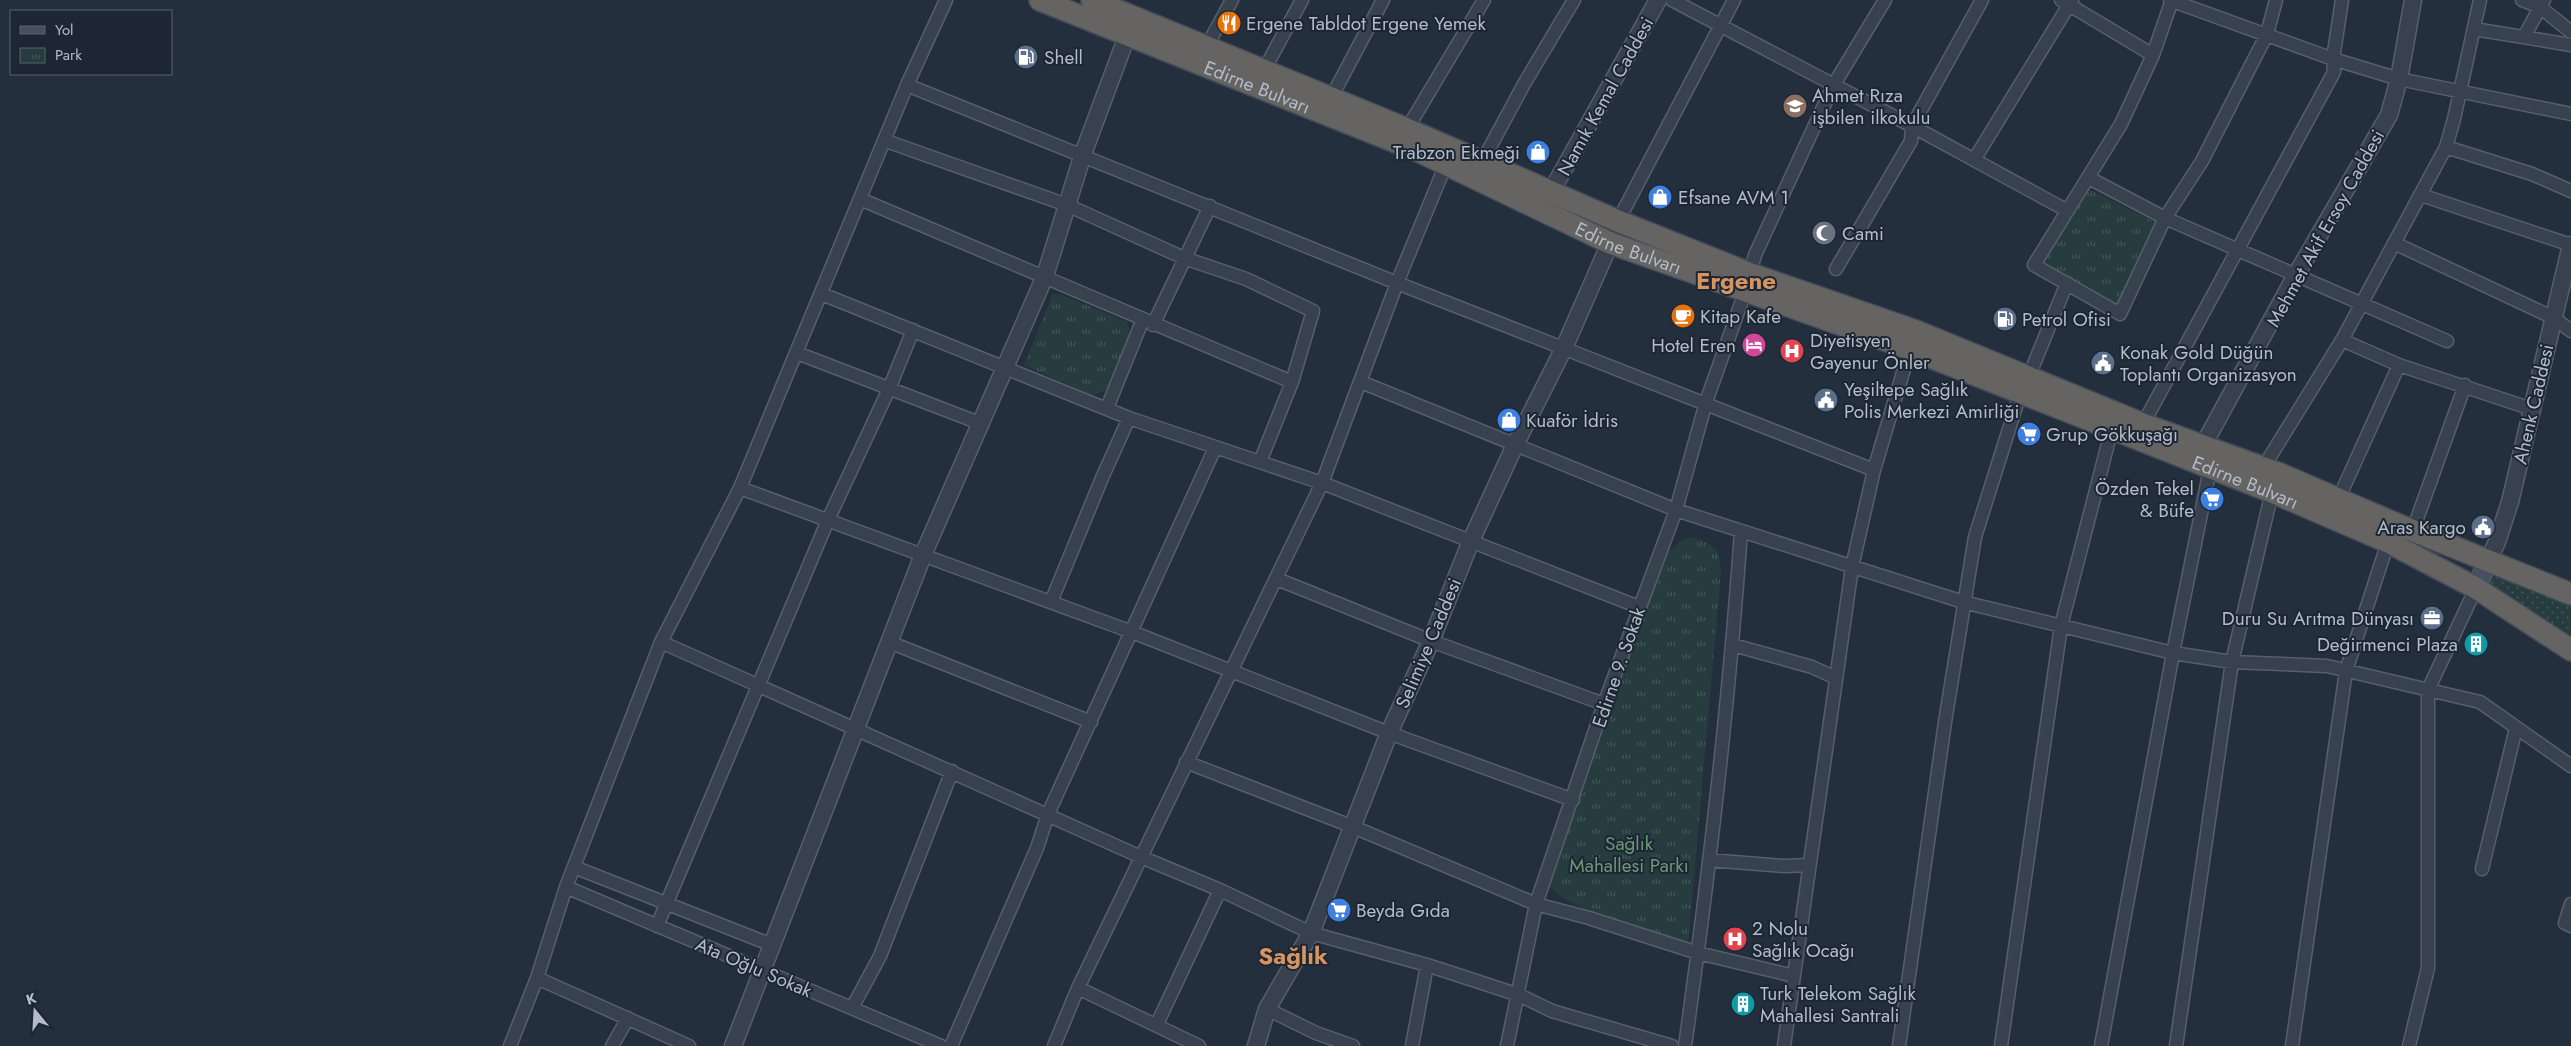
<svg xmlns="http://www.w3.org/2000/svg" width="2571" height="1046" font-family="Jost,sans-serif">
  <defs>
    <pattern id="grass-dots" width="8" height="8" patternUnits="userSpaceOnUse" patternTransform="scale(1.25)"><rect width="8" height="8" fill="#263c3f"/><path d="M2 2h.1M6 6h.1" fill="none" stroke="#435659" stroke-width="1.8" stroke-linecap="round"/></pattern>
    <pattern id="park-tufts" width="24" height="20" patternUnits="userSpaceOnUse" patternTransform="scale(1.25)"><rect width="24" height="20" fill="#263c3f"/><path d="M3 7l-1-3M5 7V3M7 7l1-3M15 17l-1-3M17 17v-4M19 17l1-3" fill="none" stroke="#435659"/></pattern>
  </defs>
  <rect width="100%" height="100%" fill="#242f3e"/>
  <path fill="url(#grass-dots)" d="M2498,574L2571,603V643L2488,587L2490,579Z"/>
  <path fill="url(#park-tufts)" d="M2084,187L2155,222L2117,305L2037,267Z
    M1053,294L1062,295L1127,322L1131,335L1107,390L1092,395L1024,365Z
    M1691,537C1714,544 1720,548 1721,572L1688,944L1584,909L1559,896L1547,883L1665,556L1680,541Z"/>
  <g fill="none" stroke-linecap="round" stroke-linejoin="round">
    <defs>
      <path id="minor" d="M1672,0L1912,126L2066,210
        M2061,0L2153,55
        M2170,0L2333,59L2399,79L2571,114
        M2172,0L2153,55L2121,124L2034,265L2120,314L2165,218L2202,161L2267,34L2276,0
        M2522,0L2540,7L2571,32
        M2474,29L2571,45
        M2524,37L2544,0
        M1207,46L1232,0
        M1264,70L1302,0
        M907,85L1397,283L1874,470
        M1331,98L1383,0
        M1407,129L1484,0
        M886,141L1067,205L1184,258L1246,279L1313,311L1292,382L1260,462
        M2446,147L2532,174L2571,191
        M1974,160L2072,0
        M1482,162L1524,84L1574,0
        M2089,178L2165,218L2447,341
        M2421,195L2571,245
        M860,199L1292,382
        M1618,221L1734,0
        M2394,243L2554,318L2571,331
        M1836,269L1911,141L1912,126L1982,0
        M822,294L1129,418L1322,483L1639,607
        M1153,325L1210,206
        M2342,340L2399,365L2532,409
        M797,353L982,424
        M2029,376L2067,283
        M1361,382L1676,510L1963,602L2173,653L2232,662L2327,666L2480,702L2571,766
        M1107,408L1143,319
        M2143,424L2334,72L2333,59L2342,0
        M2263,468L2342,340L2446,147L2454,119L2480,0
        M740,488L1132,632L1389,733L1573,800
        M2338,500L2399,365
        M2413,530L2465,385
        M1277,579L1431,641L1604,704
        M1051,602L1102,478L1129,418
        M661,642L1141,857L1220,890L1311,933L1427,965L1519,995L1552,1011L1672,1046
        M889,642L1091,722
        M1733,645L1812,667L1836,678
        M1186,762L1351,826L1536,904L1589,918L1698,953L1794,976
        M1709,860L1784,866L1809,865
        M574,867L772,945
        M2482,869L2516,728
        M566,887L941,1046
        M2571,904L2565,923L2571,926
        M657,926L828,520L889,389L913,330
        M537,978L689,1046
        M1078,988L1199,1046
        M852,1008L880,956L952,771
        M1267,1009L1316,1033L1353,1046
        M1157,1024L1220,890
        M510,1046L537,978L566,887L661,642L740,488L907,85L946,0
        M612,1046L628,1018
        M951,1046L1037,848L1048,814L1215,448
        M1054,1046L1078,988L1322,483L1397,283L1446,164
        M1412,1046L1427,965
        M1507,1046L1536,904L1604,704L1676,510L1706,402L1745,292L1755,255L1833,86L1885,0
        M1685,1046C1709,875 1729,704 1741,531
        M1784,1046L1852,567L1874,470L1910,349
        M1899,1046L1945,722L1975,537L2020,394
        M2001,1046L2061,626L2112,428
        M2101,1046L2173,653L2210,469
        M2176,1046L2232,662L2272,492
        M2292,1046L2346,671L2388,542
        M2409,1046L2428,968V690L2476,588"/>
      <path id="tertiary" d="M1551,192L1658,0
        M2204,444L2296,275L2389,115L2399,79L2413,0
        M2488,561L2497,542L2510,502L2571,245
        M733,1046L923,555L1045,276L1083,154L1127,36
        M1256,1046L1267,1009L1311,933L1389,733L1431,641L1470,543L1515,445L1564,348L1610,243"/>
      <path id="secondary" d="M2476,588L2488,561"/>
      <g id="trunk">
        <path id="s1" d="M1040,0L1416,150L1610,243L1910,349L2272,492L2388,542L2476,588L2571,650"/>
        <path d="M1092,0L1407,129L1618,221L1751,274L1916,331L2143,424L2278,473L2394,523L2571,594"/>
      </g>
    </defs>
    <use href="#minor" stroke="#565f6c" stroke-width="15"/>
    <use href="#tertiary" stroke="#565f6c" stroke-width="19"/>
    <use href="#secondary" stroke="#565f6c" stroke-width="21"/>
    <use href="#trunk" stroke="#434c59" stroke-width="24"/>
    <use href="#minor" stroke="#38414e" stroke-width="12"/>
    <use href="#tertiary" stroke="#38414e" stroke-width="16"/>
    <use href="#secondary" stroke="#465061" stroke-width="19"/>
    <use href="#trunk" stroke="#656462" stroke-width="21"/>
  </g>
  <defs>
    <symbol id="restaurant-disc" viewBox="-11 -11 22 22"><circle r="9.5" fill="#e8710a" stroke="#1d2633"/><path d="M-5-6h1v4h1v-4h1v4h1v-4h1v5L-1.5 .5V6h-2V.5L-5-1ZM5-6V6H3V1.5H1.5Q1.5-4 5-6Z" fill="#fff"/></symbol>
    <symbol id="fuel-disc" viewBox="-11 -11 22 22"><circle r="9.5" fill="#5c6f8a" stroke="#1d2633"/><path d="M-5.5-6h7V0h2V4h1.3V-2.5L3-4.5l.8-.8L6-3V5H2.5V1h-1V6h-7ZM-4.2-4.7v3.2H.2V-4.7Z" fill="#fff"/></symbol>
    <symbol id="school-disc" viewBox="-11 -11 22 22"><circle r="9.5" fill="#8d6e63" stroke="#1d2633"/><path d="M0-5L7-2L0 1L-7-2ZM-4 1L0 2.5L4 1V4Q0 6-4 4Z" fill="#fff"/></symbol>
    <symbol id="shop-disc" viewBox="-11 -11 22 22"><circle r="9.5" fill="#3f7fe0" stroke="#1d2633"/><path d="M-5-2.5h2.3a2.7 3.5 0 0 1 5.4 0H5L5.5 6h-11ZM-1.5-2.5h3a1.5 2.3 0 0 0-3 0Z" fill="#fff"/></symbol>
    <symbol id="mosque-disc" viewBox="-11 -11 22 22"><circle r="9.5" fill="#6b7280" stroke="#1d2633"/><path d="M3.5-4.9A6 6 0 1 0 3.5 4.9A5 5 0 1 1 3.5-4.9Z" fill="#fff"/></symbol>
    <symbol id="cafe-disc" viewBox="-11 -11 22 22"><circle r="9.5" fill="#e8710a" stroke="#1d2633"/><path d="M-5.5-4.5H6V0H3Q3 3.5 0 3.5H-2.5Q-5.5 3.5-5.5 0ZM3-3.2v2h1.7v-2ZM-6 4.5H4V6H-6Z" fill="#fff"/></symbol>
    <symbol id="hotel-disc" viewBox="-11 -11 22 22"><circle r="9.5" fill="#d1479c" stroke="#1d2633"/><path d="M-6-4.5h1.5V1H6V5H4.5V3h-9V5H-6ZM-4 0a1.8 1.8 0 1 1 3.6 0ZM.5 0V-2.5h3Q6-2.5 6 0Z" fill="#fff"/></symbol>
    <symbol id="hospital-disc" viewBox="-11 -11 22 22"><circle r="9.5" fill="#e0444e" stroke="#1d2633"/><path d="M-5-5h3v3.5h4V-5h3V5h-3V1.5h-4V5h-3Z" fill="#fff"/></symbol>
    <symbol id="civic-disc" viewBox="-11 -11 22 22"><circle r="9.5" fill="#5c6f8a" stroke="#1d2633"/><path d="M-.6-6.5H3V-4.5H.6V-3L4-1V1h2V6H-6V1h2V-1L-.6-3ZM-1.2 2.5V6h2.4V2.5Z" fill="#fff"/></symbol>
    <symbol id="supermarket-disc" viewBox="-11 -11 22 22"><circle r="9.5" fill="#3f7fe0" stroke="#1d2633"/><path d="M-6-5.5h2.5l.6 2H6L4.5 2H-2.5L-4.4-4H-6ZM-1.5 3.2a1.3 1.3 0 1 0 .1 0ZM3 3.2a1.3 1.3 0 1 0 .1 0Z" fill="#fff"/></symbol>
    <symbol id="office-disc" viewBox="-11 -11 22 22"><circle r="9.5" fill="#5c6f8a" stroke="#1d2633"/><path d="M-6-3h4V-5.5h4V-3h4V5H-6ZM-1-4.5V-3h2v-1.5ZM-6 0V1H6V0Z" fill="#fff"/></symbol>
    <symbol id="building-disc" viewBox="-11 -11 22 22"><circle r="9.5" fill="#0f9aa8" stroke="#1d2633"/><path d="M-4-6H4V6H1V3H-1V6H-4ZM-2.5-4.3h1.7v1.8h-1.7ZM.8-4.3h1.7v1.8H.8ZM-2.5-1h1.7V.8h-1.7ZM.8-1h1.7V.8H.8Z" fill="#fff"/></symbol>
  </defs>
  <g fill-rule="evenodd">
    <use href="#restaurant-disc" x="1215" y="9" width="28" height="28"/>
    <use href="#fuel-disc" x="1012" y="43" width="28" height="28"/>
    <use href="#school-disc" x="1781" y="92" width="28" height="28"/>
    <use href="#shop-disc" x="1524" y="138" width="28" height="28"/>
    <use href="#shop-disc" x="1646" y="183" width="28" height="28"/>
    <use href="#mosque-disc" x="1810" y="219" width="28" height="28"/>
    <use href="#cafe-disc" x="1669" y="302" width="28" height="28"/>
    <use href="#fuel-disc" x="1991" y="305" width="28" height="28"/>
    <use href="#hotel-disc" x="1740" y="331" width="28" height="28"/>
    <use href="#hospital-disc" x="1778" y="337" width="28" height="28"/>
    <use href="#civic-disc" x="2089" y="349" width="28" height="28"/>
    <use href="#civic-disc" x="1812" y="386" width="28" height="28"/>
    <use href="#shop-disc" x="1495" y="406" width="28" height="28"/>
    <use href="#supermarket-disc" x="2015" y="420" width="28" height="28"/>
    <use href="#supermarket-disc" x="2198" y="485" width="28" height="28"/>
    <use href="#civic-disc" x="2469" y="513" width="28" height="28"/>
    <use href="#office-disc" x="2418" y="604" width="28" height="28"/>
    <use href="#building-disc" x="2462" y="630" width="28" height="28"/>
    <use href="#supermarket-disc" x="1325" y="896" width="28" height="28"/>
    <use href="#hospital-disc" x="1721" y="925" width="28" height="28"/>
    <use href="#building-disc" x="1729" y="990" width="28" height="28"/>
  </g>
  <g text-anchor="middle" stroke-width="4" stroke-linejoin="round" paint-order="stroke">
    <g font-size="19" fill="#b4bcc9" stroke="#1d2633" text-anchor="start">
      <text x="1246" y="30">Ergene Tabldot Ergene Yemek</text>
      <text x="1044" y="64">Shell</text>
      <text x="1812" y="102">Ahmet Rıza<tspan x="1812" dy="22">işbilen ilkokulu</tspan></text>
      <text x="1520" y="159" text-anchor="end">Trabzon Ekmeği</text>
      <text x="1678" y="204">Efsane AVM 1</text>
      <text x="1842" y="240">Cami</text>
      <text x="1700" y="323">Kitap Kafe</text>
      <text x="2022" y="326">Petrol Ofisi</text>
      <text x="1810" y="347">Diyetisyen<tspan x="1810" dy="22">Gayenur Önler</tspan></text>
      <text x="1736" y="352" text-anchor="end">Hotel Eren</text>
      <text x="2120" y="359">Konak Gold Düğün<tspan x="2120" dy="22">Toplantı Organizasyon</tspan></text>
      <text x="1844" y="396">Yeşiltepe Sağlık<tspan x="1844" dy="22">Polis Merkezi Amirliği</tspan></text>
      <text x="1526" y="427">Kuaför İdris</text>
      <text x="2046" y="441">Grup Gökkuşağı</text>
      <text x="2194" y="495" text-anchor="end">Özden Tekel<tspan x="2194" dy="22">&amp; Büfe</tspan></text>
      <text x="2466" y="534" text-anchor="end">Aras Kargo</text>
      <text x="2414" y="625" text-anchor="end">Duru Su Arıtma Dünyası</text>
      <text x="2458" y="651" text-anchor="end">Değirmenci Plaza</text>
      <text x="1356" y="917">Beyda Gıda</text>
      <text x="1752" y="935">2 Nolu<tspan x="1752" dy="22">Sağlık Ocağı</tspan></text>
      <text x="1760" y="1000">Turk Telekom Sağlık<tspan x="1760" dy="22">Mahallesi Santrali</tspan></text>
    </g>
    <g font-size="19" fill="#b4bcc9" stroke="#1d2633">
      <text dy="7" stroke="none"><textPath href="#s1" startOffset="234">Edirne Bulvarı</textPath></text>
      <text transform="translate(1605 96) rotate(-61)" y="7">Namık Kemal Caddesi</text>
      <text transform="translate(2325 228) rotate(-61)" y="7">Mehmet Akif Ersoy Caddesi</text>
      <text dy="7" stroke="none"><textPath href="#s1" startOffset="639">Edirne Bulvarı</textPath></text>
      <text transform="translate(2533 404) rotate(-77)" y="7">Ahenk Caddesi</text>
      <text dy="7" stroke="none"><textPath href="#s1" startOffset="1299">Edirne Bulvarı</textPath></text>
      <text transform="translate(1428 643) rotate(-67)" y="7">Selimiye Caddesi</text>
      <text transform="translate(1618 667) rotate(-71)" y="7">Edirne 9. Sokak</text>
      <text transform="translate(754 967) rotate(23)" y="7">Ata Oğlu Sokak</text>
    </g>
    <g font-size="19" fill="#6b9a76" stroke="#1d2633">
      <text x="1629" y="850">Sağlık<tspan x="1629" dy="22">Mahallesi Parkı</tspan></text>
    </g>
    <g font-size="24" font-weight="bold" fill="#d59563" stroke="#1d2633">
      <text x="1736" y="289">Ergene</text>
      <text x="1293" y="964">Sağlık</text>
    </g>
  </g>
  <rect x="10" y="10" width="162" height="65" fill="#1d2633" stroke="#59626f"/>
  <rect x="20" y="26" width="25" height="8" fill="#465061" stroke="#59626f"/>
  <text x="55" y="35" font-size="15" fill="#b4bcc9">Yol</text>
  <rect x="20" y="48" width="25" height="15" fill="url(#park-tufts)" stroke="#59626f"/>
  <text x="55" y="60" font-size="15" fill="#b4bcc9">Park</text>
  <g transform="translate(35 1011) rotate(342)" stroke="#1d2633" stroke-width="4" paint-order="stroke">
  <path d="M0-4L9 19L0 12L-9 19Z" fill="#b4bcc9"/>
  <text y="-8" font-size="14" font-weight="bold" text-anchor="middle" fill="#b4bcc9">K</text>
  </g>
</svg>
